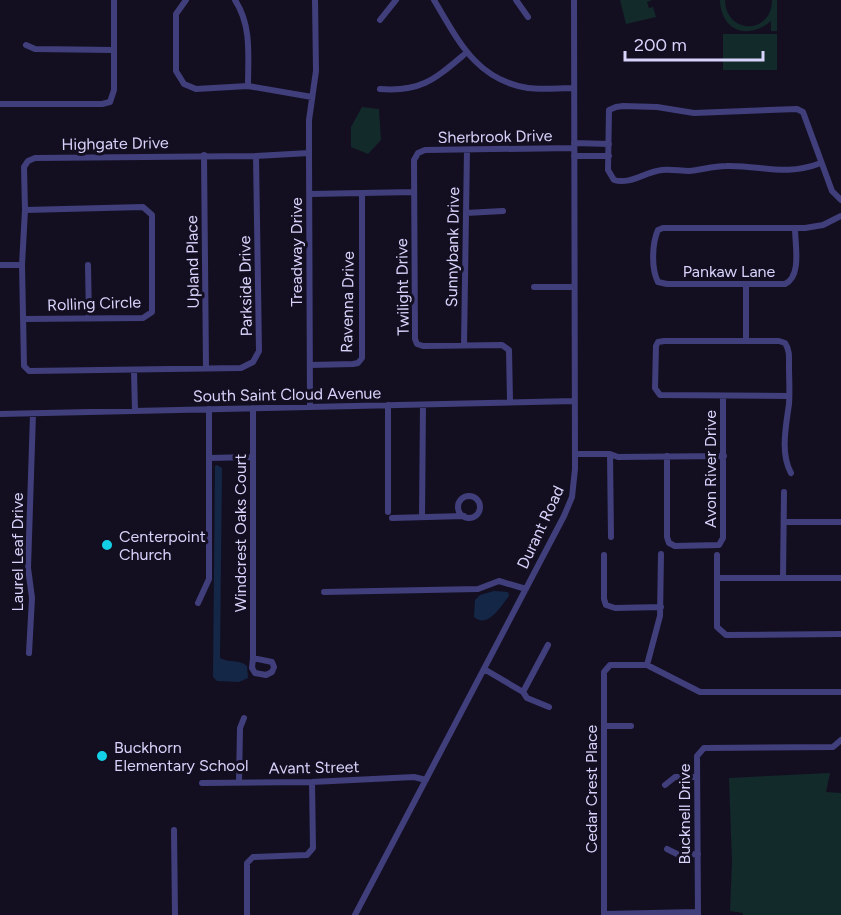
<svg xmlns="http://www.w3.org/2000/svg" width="841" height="915" font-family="Figtree,sans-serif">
  <rect width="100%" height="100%" fill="#130f21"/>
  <path fill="#132a2a" d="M620,0H652L647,2L649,8L653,7L656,17L626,24Z
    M720,0H725C726,35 772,35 772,0H777V31H771V21C749,40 721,32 720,0Z
    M723,34H777V70H723Z
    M362,107L379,109L381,140L368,154L351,147V127Z
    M830,773L826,792L841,793V915H743V913L730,911L732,862L729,778Z"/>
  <path fill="#142747" d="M217,465L222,468L220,658C229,663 239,659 247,666L248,678L239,682L217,681L213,677L215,466Z
    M494,591L508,592L509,596C501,606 488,629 474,617L475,600L480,595Z"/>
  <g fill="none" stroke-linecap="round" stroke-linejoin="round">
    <path stroke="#413e7c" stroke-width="6" d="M186,0L176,14V71L184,84L196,89L248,86L312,97
      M235,0C252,26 248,56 248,86
      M434,0C458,40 476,80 528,88C542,90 559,88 574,88
      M516,0L528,17
      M380,20L396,0
      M26,45L35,49L114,50
      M380,89C422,92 435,79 466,53
      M0,104H102L110,102L114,90V0
      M574,143L609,144
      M204,155L206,368
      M256,156L259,351L253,362L241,368L29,371L24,366L22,265L25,210L24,167L28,161L35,158L256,156L309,153
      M574,156H609
      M821,163C784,177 762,165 726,166C713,166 701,170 689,171C680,171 671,169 662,170C645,172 630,185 614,180L608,170L609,110L616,107L623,106L657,107L694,113L797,109L803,112L832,191L841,200
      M310,194L414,192
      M466,213L503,211
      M795,228C795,245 802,276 785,284H667L658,282C651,269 652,243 658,230L663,228H805L823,225L841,216
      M0,265H22
      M88,265L89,318
      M746,285V341
      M534,287H574
      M24,319L143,318L152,312V215L143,207L25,210
      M464,345L467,150
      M310,365L353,364L358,363L362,358V193
      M134,371L135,411
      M789,396L660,395L655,388L656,346L658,342L664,341H779L785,343C790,350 789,358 789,366C789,378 790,391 789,404C786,426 780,453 791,473
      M510,401L509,350L502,345L423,346L417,344L415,339L414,160L418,153L425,150L574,148
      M388,405V512
      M310,407L309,153V120L316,71L315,0
      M0,414L575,401
      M575,454H610L618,457L724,456
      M610,454L611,537
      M667,456V537L669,543L675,546L719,545L723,538V396
      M209,458L253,457
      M458 507a11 11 0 1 1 22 0a11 11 0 1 1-22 0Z
      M422,517L423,405
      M392,518L464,516
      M784,522H841
      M604,555V599L606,605L615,608L661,607
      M717,555V627L726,635L841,634
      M717,578H841
      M783,578L784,492
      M324,592L478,589L499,581L526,589
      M198,603L209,579V409
      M29,653L32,598L28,568L33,414
      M253,658L252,668L255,673L266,675L272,672L274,667L272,662L253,658V408
      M647,665L660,616L661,554
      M484,669L523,692L527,698L549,707
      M523,692L548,645
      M604,726H631
      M239,782L240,728L244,718
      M202,783L312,782L414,777L426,780
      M665,785L675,777H697
      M174,830L175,915
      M667,849L679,855L698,854
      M604,914L698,912
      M247,915V863L253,857L307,855L313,848L312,782
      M355,915L564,516L572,497L575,469L574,0
      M604,915V672L610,665H647L700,692H841
      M698,915L697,756L704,748L833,747L841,740"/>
  </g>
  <g fill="#14d0e6" stroke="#130f21" stroke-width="2">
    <circle cx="107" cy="545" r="6"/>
    <circle cx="102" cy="756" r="6"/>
  </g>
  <g text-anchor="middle" stroke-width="6" stroke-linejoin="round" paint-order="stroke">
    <g font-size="16" fill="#d8d3fb" stroke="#130f21">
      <text transform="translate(495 136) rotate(-1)" y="6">Sherbrook Drive</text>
      <text transform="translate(115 143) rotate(-1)" y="6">Highgate Drive</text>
      <text transform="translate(452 247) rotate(-89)" y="6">Sunnybank Drive</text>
      <text transform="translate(296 252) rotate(-90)" y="6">Treadway Drive</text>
      <text transform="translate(192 262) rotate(-91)" y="6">Upland Place</text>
      <text x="729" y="277">Pankaw Lane</text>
      <text transform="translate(245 286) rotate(-91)" y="6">Parkside Drive</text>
      <text transform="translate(402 287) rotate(-91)" y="6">Twilight Drive</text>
      <text transform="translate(347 302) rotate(-89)" y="6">Ravenna Drive</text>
      <text transform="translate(94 303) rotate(-2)" y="6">Rolling Circle</text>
      <text transform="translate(287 394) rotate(-1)" y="6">South Saint Cloud Avenue</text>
      <text transform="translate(710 469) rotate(-90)" y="6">Avon River Drive</text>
      <text transform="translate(540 527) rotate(-65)" y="6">Durant Road</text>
      <text transform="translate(240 533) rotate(-90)" y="6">Windcrest Oaks Court</text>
      <text transform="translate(17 552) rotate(-90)" y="6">Laurel Leaf Drive</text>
      <text transform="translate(314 767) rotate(-1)" y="6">Avant Street</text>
      <text transform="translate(591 789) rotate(-90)" y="6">Cedar Crest Place</text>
      <text transform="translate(684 814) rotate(-90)" y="6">Bucknell Drive</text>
    </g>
    <g font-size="16" fill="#d8d3fb" stroke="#130f21" text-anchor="start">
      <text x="119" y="542">Centerpoint<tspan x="119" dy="18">Church</tspan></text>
      <text x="114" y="753">Buckhorn<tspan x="114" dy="18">Elementary School</tspan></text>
    </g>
  </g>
  <path d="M625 51v9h138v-9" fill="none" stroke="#d8d3fb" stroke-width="3"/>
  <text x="634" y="51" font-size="18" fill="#d8d3fb" stroke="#130f21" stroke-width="4.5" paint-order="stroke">200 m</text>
</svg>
